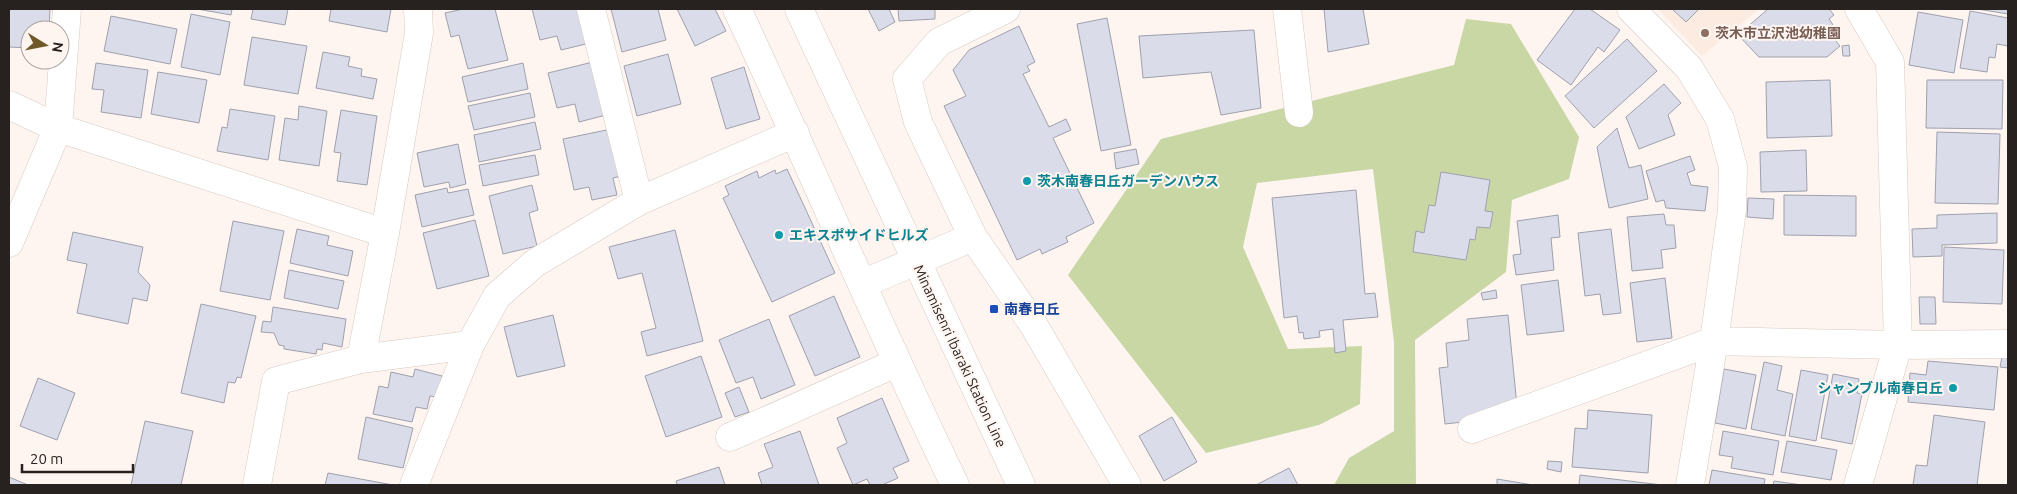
<svg xmlns="http://www.w3.org/2000/svg" width="2017" height="494" font-family="Ubuntu,'Noto Sans JP',sans-serif">
  <rect width="100%" height="100%" fill="#fef5f1"/>
  <path fill="#fcebe1" d="M1658,9H1759L1702,56Z"/>
  <path fill="#c9d7a5" d="M1466,19L1511,24L1579,137L1569,179L1512,200L1506,272L1415,340L1416,485H1334L1349,458L1394,431V342L1373,169L1257,183L1243,247L1288,349L1362,346L1360,404L1319,425L1206,453L1068,275L1161,139L1454,65Z"/>
  <path fill="#dbdcea" stroke="#9fa0ad" d="M9,9H50L49,30H30V48L9,47Z
    M197,9H232L231,15Z
    M253,9H288L285,25L251,19Z
    M331,9H391L387,32L329,21Z
    M463,9H495L508,60L468,69L459,35L451,37L445,13Z
    M532,9H582L590,43L561,50L557,36L540,40Z
    M611,9H658L666,40L622,52Z
    M677,9H715L726,31L695,46Z
    M868,9H889L895,22L879,31Z
    M898,9H935V19L899,21Z
    M1324,9H1363L1369,44L1328,52Z
    M1575,9H1590L1620,30L1604,52L1598,47L1571,85L1537,60Z
    M1672,9H1699L1686,22Z
    M1768,9H1829L1834,15L1829,19L1838,32L1832,36L1840,46L1827,57H1759L1738,35Z
    M1977,9H2008V14Z
    M1970,11L2008,18V46L1997,44L1995,58L1989,57L1987,72L1960,68Z
    M1918,12L1963,20L1954,73L1909,65Z
    M191,14L230,22L220,75L181,67Z
    M111,16L177,29L170,64L104,51Z
    M1107,18L1131,145L1101,151L1077,24Z
    M1019,26L1035,62L1027,66L1030,71L1023,74L1049,127L1066,119L1071,130L1053,138L1094,223L1066,237L1068,242L1042,254L1040,249L1017,260L944,106L966,96L953,70L969,50Z
    M1254,30L1261,108L1221,115L1211,72L1143,78L1139,36Z
    M252,37L307,46L298,94L244,85Z
    M1627,39L1657,71L1594,128L1565,96Z
    M1849,45L1850,56H1843L1842,46Z
    M323,52L350,57L348,66L362,69L361,76L377,79L373,99L316,88Z
    M668,54L681,104L637,116L624,66Z
    M597,61L610,114L579,122L575,104L557,108L548,73Z
    M96,63L148,70L141,118L101,112L104,90L92,89Z
    M523,63L528,89L468,102L462,77Z
    M744,67L760,119L726,129L711,78Z
    M158,72L207,80L199,123L151,114Z
    M1830,80L1832,136L1767,138L1766,82Z
    M1927,80H2003L2002,129L1926,128Z
    M1664,84L1681,103L1668,115L1675,135L1639,149L1626,117Z
    M530,93L535,117L474,130L468,106Z
    M299,106L327,111L319,166L279,160L285,118L298,120Z
    M230,109L275,116L268,160L217,151L222,127L227,128Z
    M341,110L377,116L367,185L337,181L341,153L334,152Z
    M535,122L541,149L479,162L474,135Z
    M616,128L626,175L613,178L617,195L592,200L589,187L574,190L563,139Z
    M1617,128L1629,168L1641,165L1648,199L1609,208L1597,147Z
    M1937,132L2000,134L1998,204L1935,203Z
    M458,144L466,184L450,188L449,182L424,187L417,153Z
    M1136,149L1139,164L1116,169L1114,153Z
    M1806,150L1807,191L1761,192L1760,152Z
    M535,155L539,175L483,186L479,165Z
    M1690,156L1695,170L1687,173L1691,185L1708,187L1705,211L1666,208L1664,200L1656,202L1646,171Z
    M787,169L835,273L772,302L723,198L729,195L725,186L757,171L759,178L775,170L776,174Z
    M1441,172L1490,180L1485,211L1493,212L1490,228L1477,227L1475,240L1470,239L1466,260L1413,252L1416,231L1424,233L1429,205L1435,206Z
    M532,185L538,210L529,213L537,246L503,254L489,196Z
    M447,188L448,193L468,189L474,215L422,227L415,195Z
    M1356,190L1365,294L1375,293L1378,317L1343,320L1346,351L1335,353L1333,329L1319,331L1320,337L1304,339L1303,332L1299,333L1297,316L1284,318L1272,198Z
    M1784,195L1856,196V236L1784,235Z
    M1748,198L1774,199L1773,219L1747,217Z
    M1997,213V243L1942,245V256L1913,257L1912,229L1937,228V215Z
    M1664,214L1666,225H1674L1676,248L1661,250L1663,268L1632,271L1627,217Z
    M1558,215L1560,237L1551,238L1554,270L1516,275L1513,255L1521,254L1517,221Z
    M475,220L489,276L437,289L423,233Z
    M233,221L284,231L270,300L220,291Z
    M297,229L329,236L327,245L353,251L348,276L290,263Z
    M1611,229L1621,313L1603,315L1600,294L1585,296L1578,233Z
    M675,230L703,341L647,356L641,332L656,328L642,273L618,279L609,247Z
    M73,232L143,247L138,272L150,285L147,301L133,298L128,324L77,313L87,264L67,260Z
    M1944,247L2004,250L2002,304L1943,302Z
    M289,270L344,281L338,309L284,298Z
    M1665,278L1672,338L1637,342L1630,283Z
    M1558,280L1564,331L1527,335L1521,285Z
    M1496,290L1497,298L1483,300L1481,293Z
    M834,296L860,357L815,376L789,316Z
    M1919,297H1935L1936,324H1920Z
    M201,304L256,316L241,378L237,377L235,383L228,382L224,403L181,393Z
    M273,307L346,319L342,347L323,343L322,350L317,349L316,354L284,349V346L279,345L274,333L261,332L263,321L271,322Z
    M553,315L565,366L517,377L504,327Z
    M1508,315L1517,406L1480,420L1445,424L1439,368L1448,367L1446,343L1469,340L1467,319Z
    M769,319L795,385L761,399L753,377L736,383L719,340Z
    M701,356L722,417L666,437L645,376Z
    M2002,357L2008,358V368L2000,367Z
    M1928,361L1998,367L1994,410L1908,402L1910,373L1926,375Z
    M1764,362L1782,366L1777,390L1793,394L1785,436L1751,429Z
    M415,369L442,376L437,397L430,396L427,409L416,407L412,422L373,414L379,386L388,388L391,372L413,377Z
    M1724,369L1756,375L1746,429L1715,423Z
    M1801,370L1828,375L1816,441L1789,436Z
    M1833,374L1859,379L1857,393L1862,394L1852,444L1821,438Z
    M38,378L75,393L57,440L20,426Z
    M739,387L749,412L735,417L725,393Z
    M882,398L909,461L893,468L898,478L882,485H870L867,479L853,485L837,448L847,443L837,418Z
    M1588,410L1652,415L1648,473L1572,467L1575,428L1587,429Z
    M1934,415L1985,422L1977,485H1913L1916,465L1927,466Z
    M366,417L413,428L403,468L358,459Z
    M1172,417L1197,462L1164,481L1139,436Z
    M145,421L193,431L181,485H131Z
    M800,431L819,485H762L758,473L773,467L764,444Z
    M1723,431L1779,441L1773,475L1731,468L1733,457L1719,455Z
    M1787,441L1837,450L1831,480L1781,472Z
    M1548,461L1562,462L1561,472L1547,469Z
    M719,467L725,485H677L676,481Z
    M1289,468L1298,485H1256Z
    M1712,470L1765,479L1764,485H1709Z
    M328,473L393,485H325Z
    M1580,475L1662,485H1579Z
    M9,477L28,485H9Z
    M1497,479L1533,485H1497Z
    M1774,481L1802,485H1773Z"/>
  <g fill="none" stroke-linecap="round" stroke-linejoin="round">
    <defs>
      <path id="minor" d="M591,9L639,201
        M737,9C811,167 879,328 955,485
        M1006,9L939,42L907,79L918,122L973,237L1033,324L1127,485
        M1287,9L1299,113
        M1631,9L1689,68L1720,119L1733,167L1732,210L1714,341L1690,485
        M9,105L58,128L385,233
        M9,243L58,128L67,9
        M862,284L973,237
        M361,359L385,233L419,33L418,9
        M1472,429L1714,341L1898,345L2008,344
        M730,437L896,363
        M257,485L276,381L361,359L470,345
        M414,485L470,345L497,296L535,263L639,201L795,133
        M1858,485L1898,345L1890,62L1859,9"/>
      <path id="secondary" d="M799,9L1021,485"/>
    </defs>
    <use href="#minor" stroke="#d7cac2" stroke-width="29"/>
    <use href="#secondary" stroke="#d7cac2" stroke-width="29"/>
    <use href="#minor" stroke="#fff" stroke-width="28"/>
    <use href="#secondary" stroke="#fff" stroke-width="28"/>
  </g>
  <circle fill="#8d6e63" stroke="#fef5f1" stroke-width="2" cx="1705" cy="33" r="5"/>
  <g fill="#0f9aa8" stroke="#fef5f1" stroke-width="2">
    <circle cx="1027" cy="181" r="5"/>
    <circle cx="779" cy="235" r="5"/>
    <circle cx="1953" cy="388" r="5"/>
  </g>
  <rect fill="#1a4fb4" stroke="#fef5f1" stroke-width="2" x="989" y="304" width="10" height="10" rx="2.5"/>
  <g text-anchor="middle" stroke-width="4" stroke-linejoin="round" paint-order="stroke">
    <g font-size="14" font-weight="bold" fill="#785e54" stroke="#fef5f1" text-anchor="start">
      <text x="1715" y="38">茨木市立沢池幼稚園</text>
    </g>
    <g font-size="14" font-weight="bold" fill="#0d838f" stroke="#fef5f1" text-anchor="start">
      <text x="1037" y="186">茨木南春日丘ガーデンハウス</text>
      <text x="789" y="240">エキスポサイドヒルズ</text>
      <text x="1943" y="393" text-anchor="end">シャンブル南春日丘</text>
    </g>
    <g font-size="14" font-weight="bold" fill="#164399" stroke="#fef5f1" text-anchor="start">
      <text x="1004" y="314">南春日丘</text>
    </g>
    <g font-size="14" fill="#27221f" stroke="#fef5f1">
      <text transform="translate(960 356) rotate(65)" y="5">Minamisenri Ibaraki Station Line</text>
    </g>
  </g>
  <rect width="2017" height="494" fill="none" stroke="#27221f" stroke-width="20"/>
  <g transform="translate(45 45) rotate(100)"><circle r="24" fill="#fef5f1" stroke="#a8a19d"/>
  <path d="M0-4L9 19L0 12L-9 19Z" fill="#705929"/>
  <text y="-8" font-size="14" font-weight="bold" text-anchor="middle" fill="#27221f">N</text>
  </g>
  <path d="M22 464v8h111v-8" fill="none" stroke="#27221f" stroke-width="2.5"/>
  <text x="30" y="464" font-size="15" fill="#27221f" stroke="#fef5f1" stroke-width="4" paint-order="stroke">20 m</text>
</svg>
